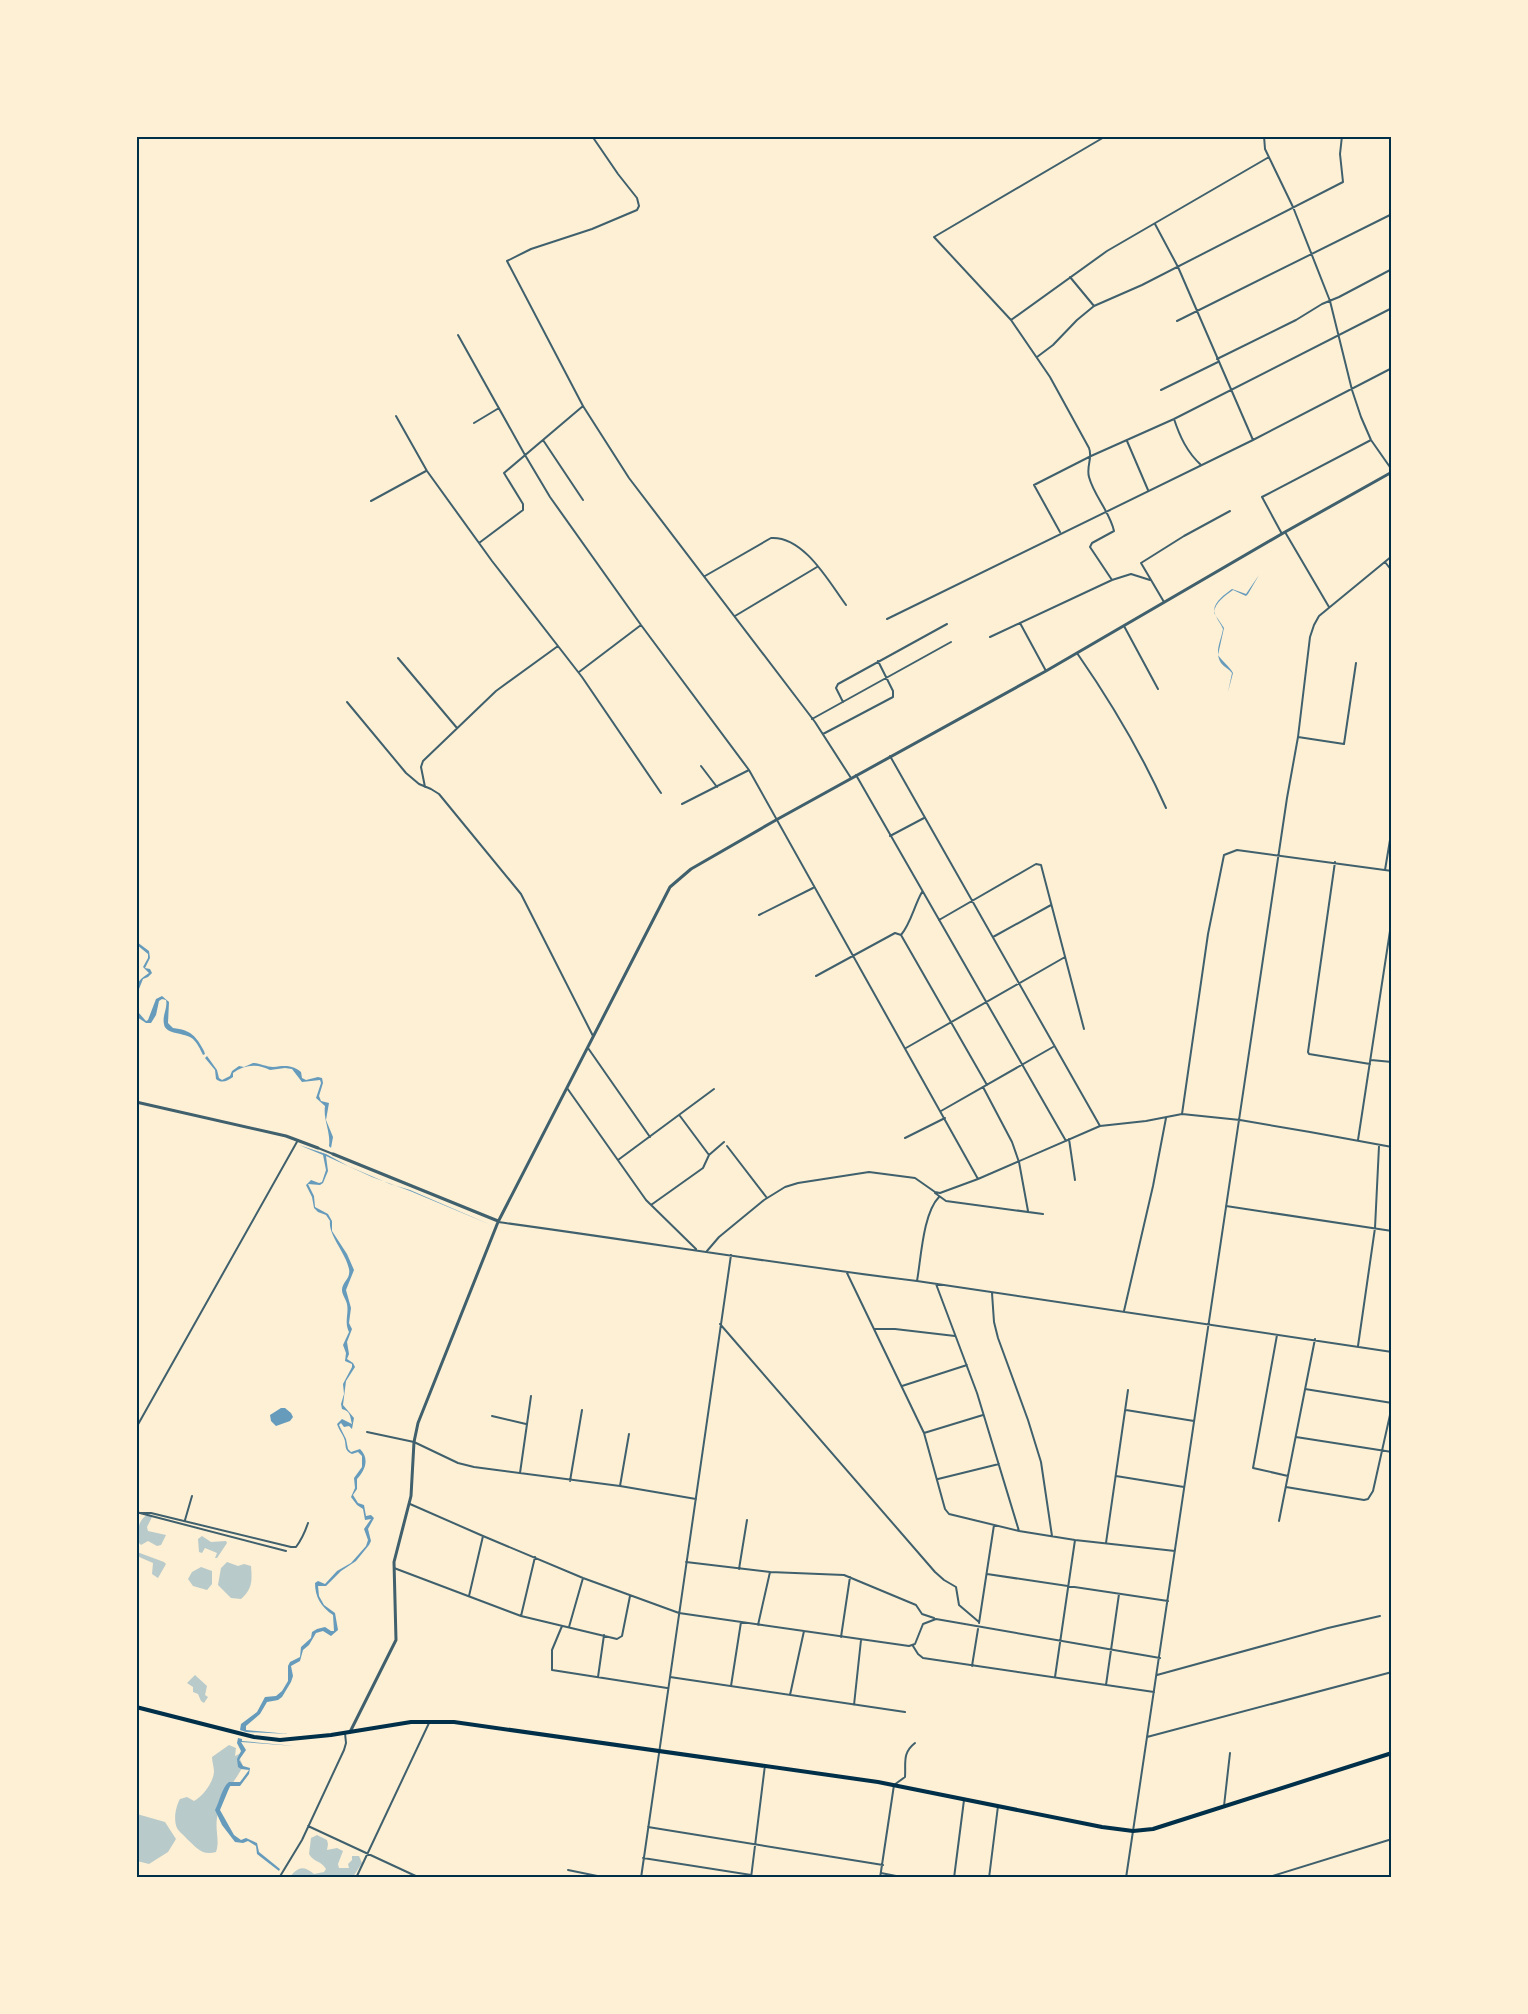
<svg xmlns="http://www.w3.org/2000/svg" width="1528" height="2014" font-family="Mulish,sans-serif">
  <rect width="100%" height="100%" fill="#fdf0d5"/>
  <path fill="#b9caca" d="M150,1514L152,1517L147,1527L148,1531L166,1535L161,1545L157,1546L148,1541L141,1545L137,1541C137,1530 139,1517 150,1514Z
    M202,1536L211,1542L226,1541L227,1543L217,1558H215L217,1553L205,1548L202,1553L199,1552L198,1539Z
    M137,1552L164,1562L166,1564L158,1578L152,1574L153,1563L137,1556Z
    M227,1562L238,1566L244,1564L251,1566C252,1579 253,1589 241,1599L231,1598L218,1585L221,1568Z
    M201,1567L212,1571V1584L207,1590L193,1586L188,1579L192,1572Z
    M195,1675L207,1686L205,1695L208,1697L204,1703L201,1701L198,1694L193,1692V1687L187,1683Z
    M229,1745L236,1748L235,1756L241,1753L240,1759L243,1766C234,1784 220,1796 217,1818C215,1830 220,1841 216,1852C202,1856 197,1848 187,1839C184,1835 179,1832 177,1828C173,1819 176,1806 180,1799L187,1797L194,1801C203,1796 213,1783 214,1772C214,1767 212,1762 212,1757Z
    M137,1814L165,1822L176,1839L168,1852L149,1864L137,1861Z
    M317,1835L327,1840L328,1844L327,1850L337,1848L343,1851L338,1864L339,1868H349L348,1864L352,1860V1856H359L362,1863L353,1877L289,1878C298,1867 303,1865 314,1874L324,1872L326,1869C322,1861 313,1862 309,1854L311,1838Z"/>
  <path fill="#669bbc" d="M1259,575L1248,594L1246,596L1233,590C1225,596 1215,602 1214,613L1224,628L1218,655C1222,661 1230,667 1233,673L1228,692L1232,673C1229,669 1224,667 1221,663C1214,652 1221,641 1223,629C1221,624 1218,621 1216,616C1209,605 1224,595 1232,589L1246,594Z
    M137,942L149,951L150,958L145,968L150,969L152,973L148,977L143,979L137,994C136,982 140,979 149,973L143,967L148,958V954L137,945Z
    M162,996L169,1002L168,1023L173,1028C191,1030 196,1036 204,1051L205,1054L203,1055C200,1049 198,1044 193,1039C185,1032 165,1035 164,1024C162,1015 168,1008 166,1000L162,999L159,1001L156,1015L151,1023H146L137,1017V1004L138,1012L146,1021L148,1020L156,999Z
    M207,1056L217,1070L219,1078L222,1080L230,1076L232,1071L239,1066L244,1067L253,1063C259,1063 267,1067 273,1067C284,1066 291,1064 301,1072L302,1078L306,1080L318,1077L322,1078L323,1083L319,1096L321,1101L329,1103L326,1120L333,1137L331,1148L329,1146C331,1132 323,1120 325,1106L316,1098L321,1083L320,1080L302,1082L292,1069L285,1068L270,1070C258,1064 245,1064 233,1073V1077C227,1081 222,1084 216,1079L215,1070L205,1058Z
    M299,1145L326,1154L348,1166L390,1184L410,1190L491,1225L410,1191L372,1177L326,1156L328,1171L323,1183L320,1185L308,1184L314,1196L315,1207L328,1214L332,1221V1231L347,1254L354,1270L346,1290L351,1308L349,1323L352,1329L347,1342L349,1354L347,1359L353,1363L355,1367L346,1381L343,1405L354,1418L352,1429L349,1426L344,1427L341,1423L339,1425L346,1439L348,1449L351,1452L360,1449C370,1459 365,1470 357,1479V1489L353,1495L358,1503L364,1505L366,1516L371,1515L374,1518L368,1529L371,1541L369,1545L356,1561L341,1571L326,1586H318L319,1596L324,1605L335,1613L338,1630L331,1636L323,1631L316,1633L309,1645L303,1650L300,1661L291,1666L293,1676L291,1682L282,1697L278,1700L267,1702L260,1714L246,1726V1730L289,1734L246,1732L240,1730L241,1724L257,1712L265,1697L276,1696L282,1691L288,1681V1666L290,1662L300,1657L301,1647L311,1638L312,1632L317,1629L325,1627L331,1631H334L333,1615C321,1607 315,1597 315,1583L318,1581L325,1584L337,1571L351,1563L366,1546L368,1540L364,1529L371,1519L365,1520L363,1509L357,1505L351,1497L355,1488L354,1478L362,1467V1456L358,1452L352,1454C343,1450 347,1445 344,1438C342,1433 339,1430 337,1424L342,1419L352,1424C350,1417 351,1411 342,1409L341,1404L344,1394L343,1384L352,1367V1364L345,1361L346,1353L343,1345L349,1332C344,1322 349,1314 347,1304C346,1299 342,1295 342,1290C342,1282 351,1279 349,1269C346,1253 328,1235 330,1221L326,1215L318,1212L314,1208L312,1197L306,1185L311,1180L319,1183L322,1182L326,1170L323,1155Z
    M281,1408H285L291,1413L293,1417L290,1421L276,1426L271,1421L270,1415Z
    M238,1738L242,1739V1741L295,1746L343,1739L295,1746L241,1742L246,1750L239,1760L243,1766L250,1768L249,1774L240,1786H230L220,1810L234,1835L241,1840L246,1838L257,1843L259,1852L264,1856L280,1869L279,1871L266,1861L261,1877L266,1861L257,1854L256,1846L248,1841L243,1843L235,1842L222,1825L215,1810C219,1803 222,1787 229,1782C231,1782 238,1782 240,1782L249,1770L241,1769L238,1767L237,1759L241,1751L237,1743Z"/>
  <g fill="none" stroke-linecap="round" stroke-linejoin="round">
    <path stroke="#3f606c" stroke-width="2" d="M592,136L618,174L637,198L639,206L637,210L592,229L531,249L507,261L583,406L629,478L815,722L851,778
      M1106,136L934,237L1011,320L1050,377L1089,448C1093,458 1086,466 1089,477C1094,496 1110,512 1114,531L1092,543L1090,547L1112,580
      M1264,136L1265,149L1293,207L1330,301L1352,390L1361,417L1371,440L1392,470
      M1155,224L1178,267L1253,440
      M1070,277L1094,306
      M1011,320L1107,251L1269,157
      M1177,321L1392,214
      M458,335L525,455L550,497L641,625L749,770L978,1179
      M1037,357L1053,345L1077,320L1094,306L1142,285L1343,182L1340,154L1342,136
      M1217,359L1296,320L1322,304L1339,297L1392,269
      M1161,390L1218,362
      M396,416L427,471L492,561L582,677L661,793
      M1174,419C1180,437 1187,452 1201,465
      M474,423L499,408
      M543,440L583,500
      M1127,441L1148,490
      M371,501L426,471
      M1060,532L1034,485L1091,456L1174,419L1392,308
      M1285,532L1329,607
      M1282,534L1262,497L1371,440
      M479,543L523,510V504L504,473L583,406
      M1385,562L1392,571
      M705,576L771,538C804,536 829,582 846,605
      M1164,602L1141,563L1184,536L1230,511
      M735,616L817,567
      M887,619L1253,440L1392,368
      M1020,623L1046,671
      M1124,626L1158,689
      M990,637L1112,580L1131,574L1150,580
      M1077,653C1111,702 1142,754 1166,808
      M398,658L457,728
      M579,672L641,625
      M347,702L406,773L419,784L431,789L439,794L521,894L593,1036
      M843,702L836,688L838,684L947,624
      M812,719L951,642
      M823,734L893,697V691L878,661
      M1298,737L1344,744L1356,663
      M890,756L1100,1126
      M701,766L717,787
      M856,775L1066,1141
      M425,787L421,767L423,761L496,691L558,646
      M682,804L749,770
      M890,836L924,818
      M1335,862L1308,1052L1309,1054L1370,1064
      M1385,870L1392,828
      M759,915L813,888
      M939,920L1036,864L1041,865L1084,1029
      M901,935L987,1085
      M993,937L1051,905
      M816,976L895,933L901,935C911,923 914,906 922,892
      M588,1048L650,1137
      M906,1048L1065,957
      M1371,1060L1392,1062
      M983,1087L1012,1142L1019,1162L1028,1211
      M567,1088L646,1200L696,1249
      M941,1111L1053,1047
      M1182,1114L1208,934L1224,855L1237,850L1392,871
      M680,1116L709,1155
      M905,1138L945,1118
      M1069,1139L1075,1180
      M1358,1140L1392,918
      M727,1146L767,1198
      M318,1148L333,1154
      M618,1160L714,1089
      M935,1193L946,1201L1043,1214
      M651,1205L703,1168L709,1155L724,1142
      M1226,1206L1392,1231
      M498,1222C638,1241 777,1264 917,1281L1392,1352
      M707,1251L719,1237L764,1200L785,1187L798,1183L869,1172L915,1178L935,1192L940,1193L978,1179L1100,1126L1146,1121L1182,1114L1240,1120L1310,1132L1392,1147
      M847,1273L924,1433L945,1509L949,1514L1019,1531L1075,1540L1175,1551
      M917,1281C921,1259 923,1213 939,1197
      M936,1284L977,1393L1019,1531
      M992,1293L994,1322L998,1338L1028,1420L1041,1462L1052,1536
      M1124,1311L1153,1186L1166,1118
      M720,1324L935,1572L944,1580L956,1587L959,1605L979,1622
      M875,1329H895L955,1336
      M1277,1335L1253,1468L1288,1476
      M1358,1346L1375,1228L1379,1146
      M902,1386L967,1365
      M1305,1389L1392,1403
      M1126,1410L1194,1421
      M492,1416L526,1424
      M136,1428L298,1140
      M367,1432L414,1442L458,1463L474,1467L620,1486L696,1499
      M924,1433L983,1415
      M1296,1437L1392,1452
      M520,1473L531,1396
      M1116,1476L1184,1487
      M938,1479L999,1464
      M570,1481L582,1410
      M620,1486L629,1434
      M1286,1487L1364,1500L1368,1499L1373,1491L1392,1406
      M410,1504L483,1536L469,1596
      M136,1512L286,1551
      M139,1513H151L291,1547H296C302,1539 305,1532 308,1523
      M185,1520L192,1496
      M1279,1521L1315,1339
      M483,1536L583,1578L679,1613L909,1646L915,1644L923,1624L936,1619L1160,1658
      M1106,1543L1128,1390
      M686,1562L770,1572L844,1575L916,1605L922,1614L934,1618
      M394,1568L521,1616L617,1639L622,1636L630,1596
      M739,1569L747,1520
      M987,1574L1168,1601
      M521,1616L535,1557
      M979,1623L994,1525
      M758,1625L770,1572
      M562,1626L552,1650V1670L667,1688
      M569,1627L583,1578
      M841,1637L850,1577
      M913,1646L918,1654L923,1658L1154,1692
      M972,1666L978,1629
      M1157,1675L1328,1628L1380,1616
      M598,1677L604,1635
      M670,1677L905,1712
      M1055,1677L1075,1540
      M1106,1685L1119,1594
      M731,1686L741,1622
      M790,1695L804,1631
      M854,1705L861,1640
      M1147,1737L1392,1672
      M1224,1806L1230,1753
      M308,1826L420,1878
      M648,1827L883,1865
      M643,1858L770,1878
      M568,1870L607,1878
      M881,1873L906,1878
      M279,1878L302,1840L344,1750L346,1743L345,1733
      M356,1878L429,1723
      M641,1878L731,1255
      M751,1878L765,1765
      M880,1878L894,1785L905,1777C906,1763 902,1753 915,1743
      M954,1878L964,1800
      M989,1878L998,1806
      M1126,1878L1287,798L1298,737L1310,637L1314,625L1319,616L1392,556
      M1266,1878L1392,1839"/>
    <path stroke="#3f606c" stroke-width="3" d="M136,1102L286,1136L318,1148
      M333,1154L498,1221
      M350,1732L396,1640L394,1562L411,1496L414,1442L418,1423L498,1222L670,887L691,869L776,820L1046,671L1285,532L1392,472"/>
    <path stroke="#003049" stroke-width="4" d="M136,1707L254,1737L280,1740L331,1735L411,1722H454L878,1782L1102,1827L1133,1831L1153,1829L1392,1753"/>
  </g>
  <rect width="1528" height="2014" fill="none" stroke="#fdf0d5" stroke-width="276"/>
  <rect x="138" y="138" width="1252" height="1738" fill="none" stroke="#003049" stroke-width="2"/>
</svg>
